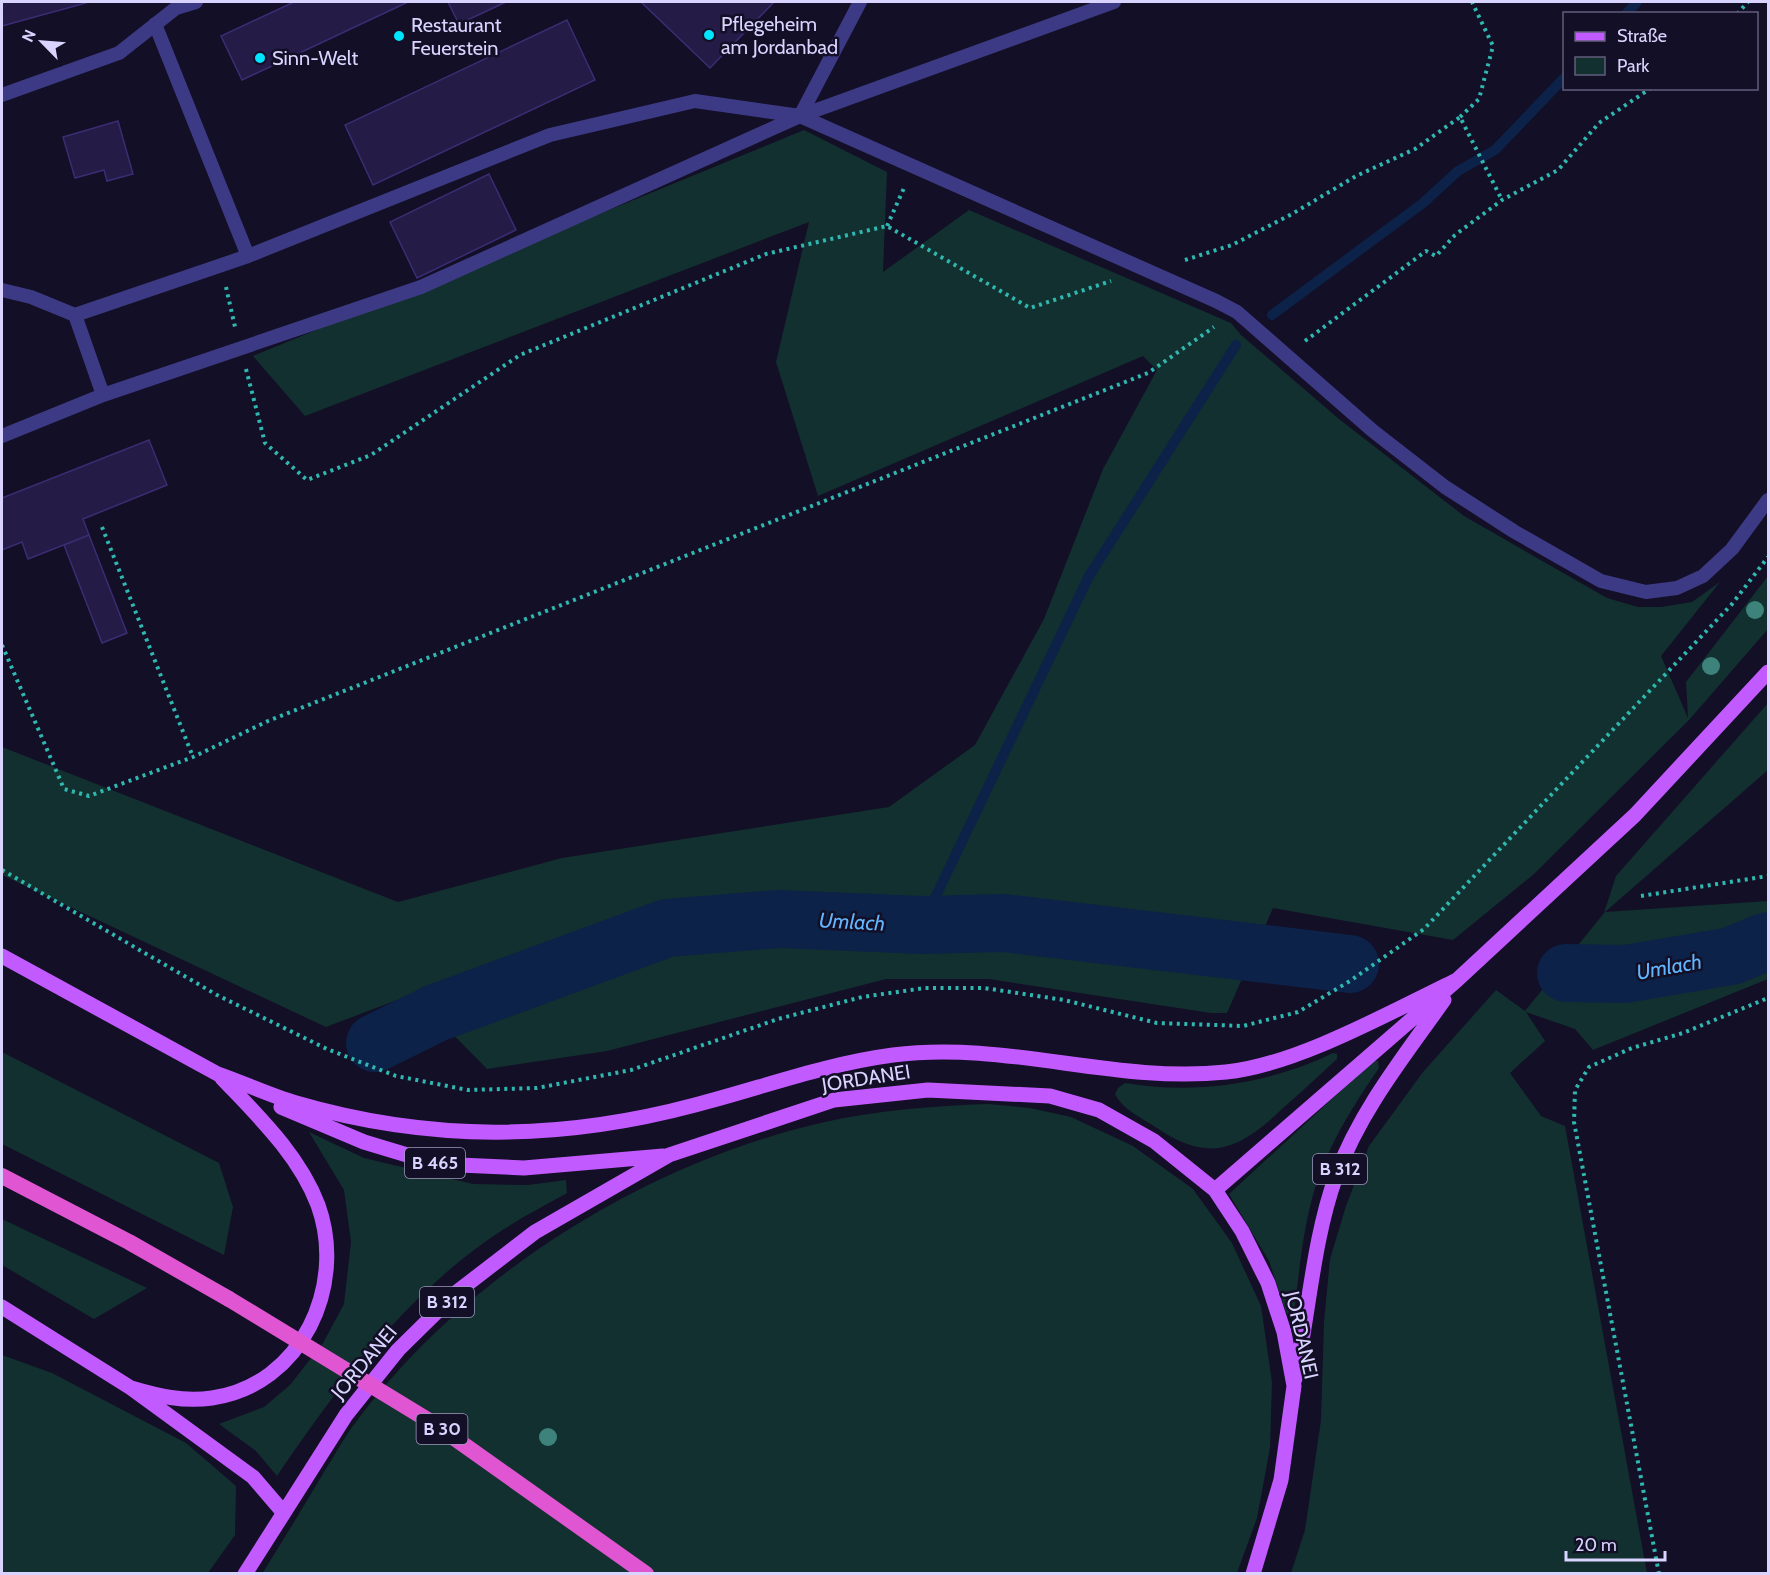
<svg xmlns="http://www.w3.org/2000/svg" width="1770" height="1575" font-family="Cabin,sans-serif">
  <rect width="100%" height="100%" fill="#130f26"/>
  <path fill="#12302f" d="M804,130L887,172L883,272L969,210L1231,323L1241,335L1339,419L1464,516L1607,598L1638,607H1661L1692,602L1720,582L1661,656L1688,718L1686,682L1768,576V629L1689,720L1534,874L1453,940L1273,908L1227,1013H1211L989,979H886L607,1051L487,1069L413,994L326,1027L2,875V747L398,902L562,858L889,807L975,745L1044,619L1103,469L1157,370L1143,356L818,496L776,362L809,222L305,416L253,356Z
    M1768,703V770L1605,912L1768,901V979L1593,1050L1575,1029L1526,1012L1545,1041L1510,1073L1541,1116L1565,1126L1647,1573H1291L1305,1530L1321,1420L1324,1322L1330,1259L1346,1206L1369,1146L1423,1072L1496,990L1525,1011L1604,913L1616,876Z
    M2,1052L219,1163L233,1207L224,1255L2,1144Z
    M1333,1053L1337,1054V1059C1319,1076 1301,1092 1282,1109C1240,1149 1210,1164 1157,1128C1142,1118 1123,1110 1115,1094L1118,1088L1125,1083C1195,1095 1269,1084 1333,1053Z
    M1373,1061H1378L1379,1068C1352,1107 1324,1152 1312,1199C1302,1236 1299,1275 1294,1313L1290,1318L1286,1312L1269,1261L1229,1194Z
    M988,1104L1030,1108L1071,1117L1133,1146L1193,1189L1232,1243L1261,1306L1272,1382L1270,1448L1257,1518L1237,1573L262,1574C283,1540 304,1506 324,1472C335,1455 344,1437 356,1422C465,1275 647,1162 825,1122C879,1110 933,1106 988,1104Z
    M309,1132L364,1158L473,1184L528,1185L566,1180L567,1193C546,1205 524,1216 504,1229C409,1290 339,1385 277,1476L256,1451L219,1424L264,1407L290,1385L323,1343L344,1304L351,1242L344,1190Z
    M2,1219L147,1288L94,1319L2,1265Z
    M2,1355L52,1373L186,1443L236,1486L235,1535L208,1573H2Z"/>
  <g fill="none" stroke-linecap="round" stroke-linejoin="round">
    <path stroke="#0c2248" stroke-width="10" d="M1626,14L1637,2
      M1272,315L1423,203L1458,171L1495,150L1564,78
      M922,925L1089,576L1236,345"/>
    <path stroke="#0c2248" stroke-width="58" d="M1566,973L1625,974L1731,956L1768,941
      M375,1043L436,1013L667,928L779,919L922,925L1003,923L1350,964"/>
  </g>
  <path fill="#241b47" stroke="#3b2d73" stroke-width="1.5" d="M2,2H86V3L2,26Z
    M294,2H408L242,80L221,36Z
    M448,2H506L459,24Z
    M641,2H774L710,68Z
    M567,20L595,80L373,185L345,125Z
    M118,121L133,174L107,181L104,170L75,178L63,137Z
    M489,174L516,230L417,278L390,222Z
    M149,440L167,485L83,519L89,535L28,559L22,542L2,550V498Z
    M89,535L127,633L102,643L64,545Z"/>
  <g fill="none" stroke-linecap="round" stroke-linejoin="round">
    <path stroke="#2fb8b0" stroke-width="4" stroke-dasharray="3 4.5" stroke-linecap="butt" d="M1737,14L1748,2
      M1460,117L1479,99L1493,46L1472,2
      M887,226L904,188
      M1185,260L1232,245L1292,214L1356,176L1415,149L1460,117L1502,200
      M226,287L235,327
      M1305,341L1426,251L1436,256L1455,235L1502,200L1558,170L1599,123L1651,88
      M246,369L265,443L307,480L371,455L520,355L766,254L887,226L1030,308L1111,281
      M102,527L193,757
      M2,645L64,789L89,796L193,757L268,721L1148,373L1214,327
      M2,870L217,995L327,1049L396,1076L468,1090L537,1088L631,1070L778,1019L862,997L925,988H984L1064,1000L1157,1023L1243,1026L1298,1012L1350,981L1424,929L1732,604L1768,557
      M1641,896L1768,876
      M1659,1574L1574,1122L1575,1090L1589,1067L1632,1048L1683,1033L1768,998"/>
    <path stroke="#3d3a85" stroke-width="14" d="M860,2L800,116L1114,2
      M155,24L248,256
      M2,95L119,53L176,8L196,2
      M2,290L31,297L75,315
      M103,395L421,287L800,116
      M2,436L103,395L75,315L248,256L550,135L695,101L800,116L1216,301L1237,312L1373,431L1445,487L1515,532L1601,581L1646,592L1677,588L1703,576L1732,549L1768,500"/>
    <path stroke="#c25bff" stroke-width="15" d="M2,956L225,1078
      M218,1074C244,1083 269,1095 296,1103C430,1142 560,1141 695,1105C761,1088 825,1064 893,1055C1005,1040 1114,1084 1226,1072C1297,1065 1392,1011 1457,980
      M281,1107L364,1142L437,1164L524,1168L663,1156
      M1215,1190L1457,980L1635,815L1768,672
      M2,1307L131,1388L253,1477L283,1512
      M1295,1379C1309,1312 1313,1240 1336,1176C1360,1111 1404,1056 1444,1000
      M131,1388C158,1396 183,1402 212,1398C302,1385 347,1285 318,1205C299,1155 258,1116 222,1078
      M245,1574L346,1415L398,1350L457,1292L535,1232L669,1155L834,1100L928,1090L1050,1096L1099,1110L1154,1141L1215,1190L1242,1231L1268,1283L1284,1332L1294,1386L1281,1480L1253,1574"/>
    <path stroke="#e055d1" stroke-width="16" d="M2,1176L129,1242L229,1299"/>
    <path stroke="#e055d1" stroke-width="16" d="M229,1299L436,1425L646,1574"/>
  </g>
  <g fill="#3d827b">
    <circle cx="1755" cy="610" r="9"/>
    <circle cx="1711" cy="666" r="9"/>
    <circle cx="548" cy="1437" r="9"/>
  </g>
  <g fill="#00e5ff" stroke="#130f26" stroke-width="2">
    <circle cx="709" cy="35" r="6"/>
    <circle cx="399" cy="36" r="6"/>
    <circle cx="260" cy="58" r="6"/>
  </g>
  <g text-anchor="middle" stroke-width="5" stroke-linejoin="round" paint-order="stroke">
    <g fill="#130f26" stroke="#9e99be" stroke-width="1.5">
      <rect x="405" y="1148" width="60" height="30" rx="4.5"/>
      <rect x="1313" y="1154" width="54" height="30" rx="4.5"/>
      <rect x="420" y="1287" width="54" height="30" rx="4.5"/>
      <rect x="416.5" y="1414" width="51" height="30" rx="4.5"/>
    </g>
    <g font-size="18" font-weight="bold" fill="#d9d4ff">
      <text x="435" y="1169">B 465</text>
      <text x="1340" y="1175">B 312</text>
      <text x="447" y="1308">B 312</text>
      <text x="442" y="1435">B 30</text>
    </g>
    <g font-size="20" fill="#d9d4ff" stroke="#130f26" text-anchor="start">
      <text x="721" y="31">Pflegeheim<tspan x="721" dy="23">am Jordanbad</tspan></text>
      <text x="411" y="32">Restaurant<tspan x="411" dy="23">Feuerstein</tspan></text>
      <text x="272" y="65">Sinn-Welt</text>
    </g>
    <g font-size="20" fill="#d9d4ff" stroke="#130f26">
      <text transform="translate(866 1078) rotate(-9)" y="7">JORDANEI</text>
      <text transform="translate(1302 1335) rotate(77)" y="7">JORDANEI</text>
      <text transform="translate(364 1362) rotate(-50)" y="7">JORDANEI</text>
    </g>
    <g font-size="21" font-style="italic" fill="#62b6ff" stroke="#130f26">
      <text transform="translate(852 922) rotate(3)" y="7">Umlach</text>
      <text transform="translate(1669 967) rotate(-10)" y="7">Umlach</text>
    </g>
  </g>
  <rect width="1770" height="1575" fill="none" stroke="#d9d4ff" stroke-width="6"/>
  <rect x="1563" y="12" width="195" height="78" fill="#130f26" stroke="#625e7d" stroke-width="1.5"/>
  <rect x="1575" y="32" width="30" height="9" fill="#c25bff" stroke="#625e7d" stroke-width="1.5"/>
  <text x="1617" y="42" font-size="18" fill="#d9d4ff">Straße</text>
  <rect x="1575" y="57" width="30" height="18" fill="#12302f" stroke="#625e7d" stroke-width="1.5"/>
  <text x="1617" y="72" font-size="18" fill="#d9d4ff">Park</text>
  <g transform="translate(42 42) rotate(295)" stroke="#130f26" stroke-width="4.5" paint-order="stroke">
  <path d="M0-4.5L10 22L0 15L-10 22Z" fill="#d9d4ff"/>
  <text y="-9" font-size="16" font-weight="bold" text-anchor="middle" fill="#d9d4ff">N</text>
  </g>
  <path d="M1566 1551v9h99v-9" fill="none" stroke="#d9d4ff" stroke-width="3"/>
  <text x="1575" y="1551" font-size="18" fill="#d9d4ff" stroke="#130f26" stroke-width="4.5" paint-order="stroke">20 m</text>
</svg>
